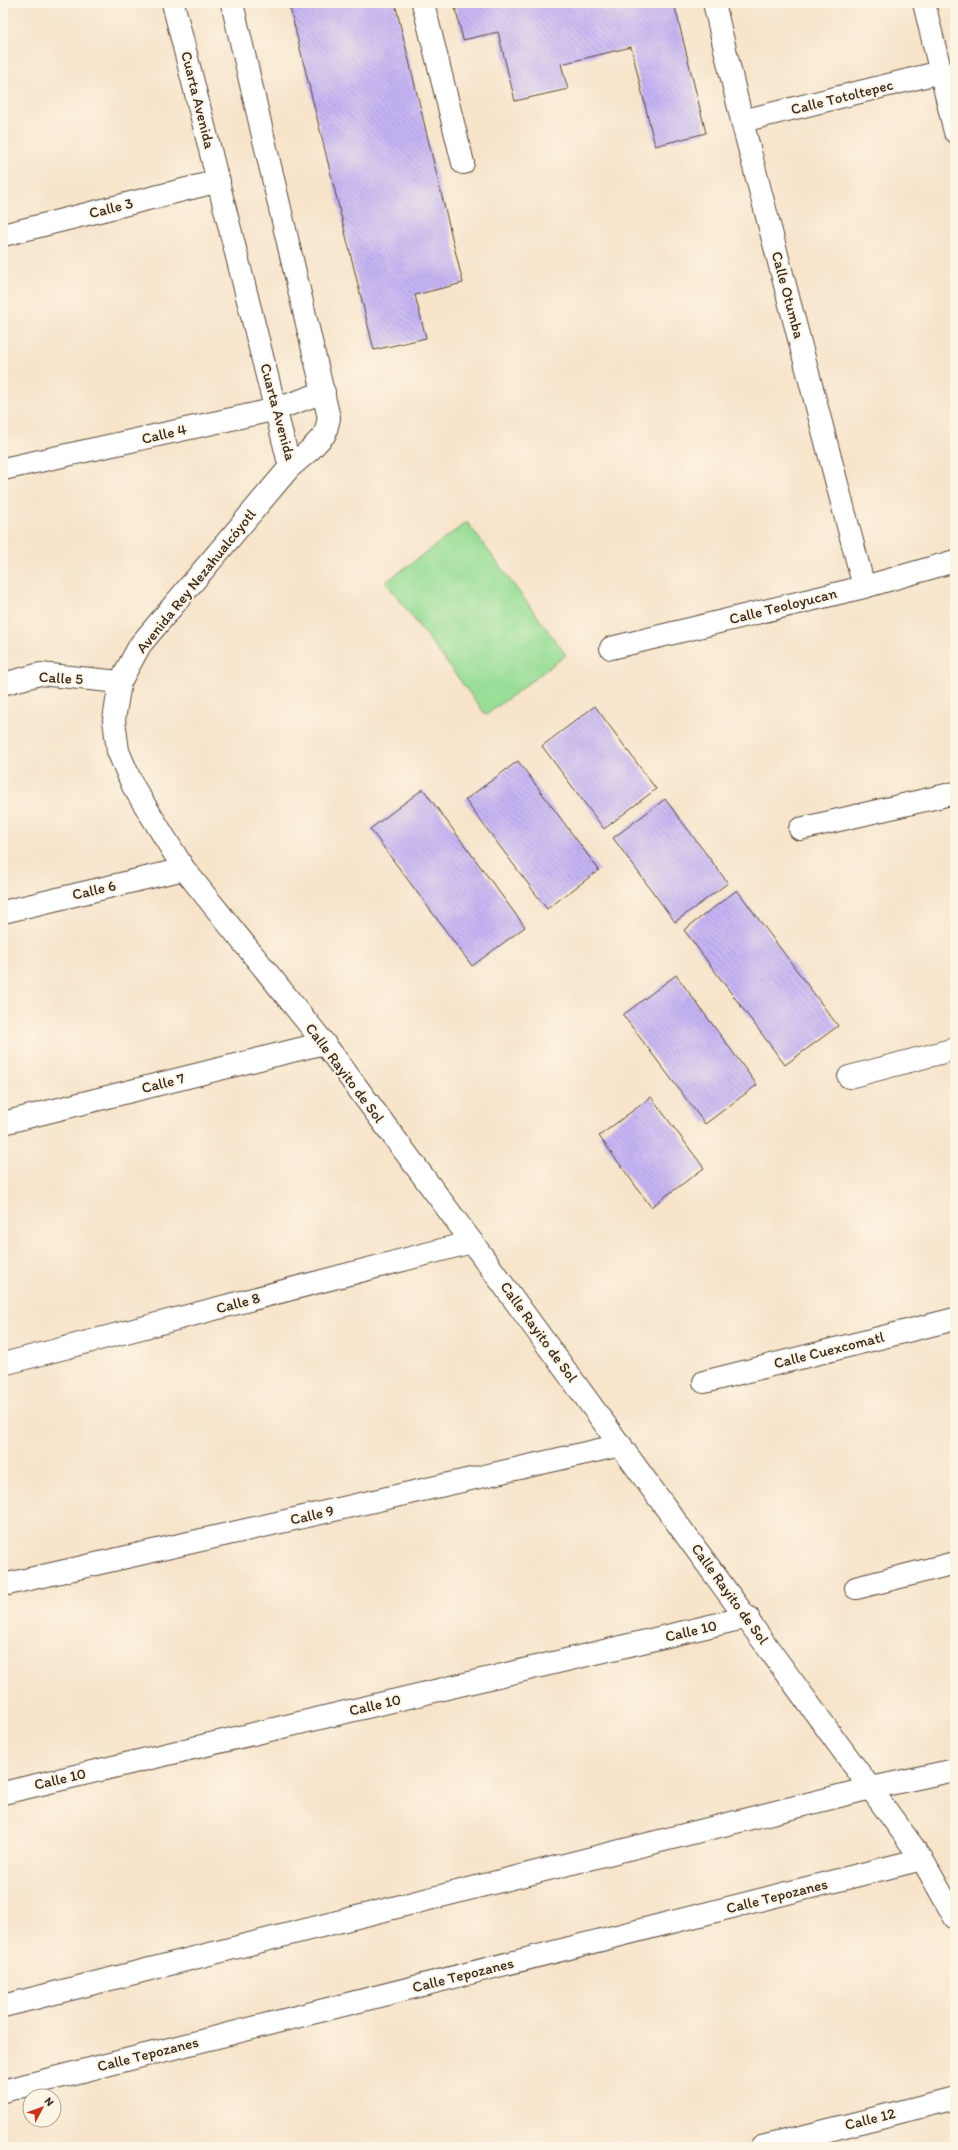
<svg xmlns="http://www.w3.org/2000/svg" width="958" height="2150" font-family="Itim,sans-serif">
  <defs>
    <pattern id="building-back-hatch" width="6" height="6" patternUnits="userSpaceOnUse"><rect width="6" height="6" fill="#c5b4f4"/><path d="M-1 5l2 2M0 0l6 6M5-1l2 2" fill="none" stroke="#a193c5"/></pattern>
  </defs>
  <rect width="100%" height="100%" fill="#fcf5e5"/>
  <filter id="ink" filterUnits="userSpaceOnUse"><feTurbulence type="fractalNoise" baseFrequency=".025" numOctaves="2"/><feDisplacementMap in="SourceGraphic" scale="8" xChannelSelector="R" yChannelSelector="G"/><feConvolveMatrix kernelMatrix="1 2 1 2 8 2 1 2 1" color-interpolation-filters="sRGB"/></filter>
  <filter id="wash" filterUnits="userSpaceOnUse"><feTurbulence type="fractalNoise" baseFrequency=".012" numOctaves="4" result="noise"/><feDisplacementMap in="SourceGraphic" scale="16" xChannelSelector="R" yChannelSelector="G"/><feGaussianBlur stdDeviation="0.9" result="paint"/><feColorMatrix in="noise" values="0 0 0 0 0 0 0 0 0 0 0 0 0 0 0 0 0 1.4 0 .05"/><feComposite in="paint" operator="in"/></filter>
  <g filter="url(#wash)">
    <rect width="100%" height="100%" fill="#f7e4cb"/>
    <path fill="#99de97" stroke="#6a845a" d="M467,522L566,655L486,715L386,582Z"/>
    <g id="blocks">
      <path fill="url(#building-back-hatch)" d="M311,3H395L463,283L415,295L426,338L374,350L290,8Z
        M454,3H674L706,133L655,146L631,47L561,64L568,89L515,101L498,32L463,40Z
        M595,706L656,789L604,829L542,746Z
        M518,761L599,870L547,909L465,800Z
        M423,789L525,927L472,966L370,829Z
        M665,799L728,883L675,922L613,838Z
        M737,890L838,1026L785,1065L684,930Z
        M676,975L757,1085L705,1124L623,1015Z
        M651,1097L704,1168L651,1207L599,1136Z"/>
    </g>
  </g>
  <g filter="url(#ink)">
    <use href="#blocks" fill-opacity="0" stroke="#574638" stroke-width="1"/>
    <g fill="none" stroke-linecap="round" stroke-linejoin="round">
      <defs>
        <path id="street" d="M423,3L463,163
          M714,3L742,121L864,587
          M924,3L955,132
          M742,121L941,72
          M3,235L219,181
          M3,469L277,409L324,392
          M611,648L864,587L955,561
          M3,684L40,674L120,682
          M800,829L955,793
          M3,912L184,869
          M849,1077L955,1049
          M3,1364L472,1242
          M704,1382L955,1319
          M3,1585L621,1445
          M856,1588L955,1563
          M871,1788L955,1770
          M3,1793L748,1617
          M922,1859L955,1918
          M762,2147L955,2098"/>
        <path id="secondary" d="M173,3L290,467
          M3,1123L324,1043
          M3,2006L871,1788
          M3,2091L922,1859L472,1242L324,1043L184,869L133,786L118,751L114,720L120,682L140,645L290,467L310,450L325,434L329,418L232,3"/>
      </defs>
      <use href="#street" stroke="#574638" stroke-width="24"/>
      <use href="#secondary" stroke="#574638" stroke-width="24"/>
      <use href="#street" stroke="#fff" stroke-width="22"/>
      <use href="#secondary" stroke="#fff" stroke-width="22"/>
    </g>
  </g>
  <g text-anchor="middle" stroke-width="4" stroke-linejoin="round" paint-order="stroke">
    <g font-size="15" fill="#3b2a1e" stroke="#fcf5e5">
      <text transform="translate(842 97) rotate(-14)" y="5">Calle Totoltepec</text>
      <text transform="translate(198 100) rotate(76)" y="5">Cuarta Avenida</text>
      <text transform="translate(111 208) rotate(-14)" y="5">Calle 3</text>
      <text transform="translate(788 295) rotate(75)" y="5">Calle Otumba</text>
      <text transform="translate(278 412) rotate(75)" y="5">Cuarta Avenida</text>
      <text transform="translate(164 434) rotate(-13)" y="5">Calle 4</text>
      <text transform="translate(196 581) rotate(-51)" y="5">Avenida Rey Nezahualcóyotl</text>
      <text transform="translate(783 606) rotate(-14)" y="5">Calle Teoloyucan</text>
      <text transform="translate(61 678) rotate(3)" y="5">Calle 5</text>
      <text transform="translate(94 890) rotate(-13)" y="5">Calle 6</text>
      <text transform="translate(345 1073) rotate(53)" y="5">Calle Rayito de Sol</text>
      <text transform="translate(163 1083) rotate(-14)" y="5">Calle 7</text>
      <text transform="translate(238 1303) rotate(-15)" y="5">Calle 8</text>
      <text transform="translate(539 1332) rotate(54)" y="5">Calle Rayito de Sol</text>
      <text transform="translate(829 1350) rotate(-14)" y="5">Calle Cuexcomatl</text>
      <text transform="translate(312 1515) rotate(-13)" y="5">Calle 9</text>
      <text transform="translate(730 1594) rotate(54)" y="5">Calle Rayito de Sol</text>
      <text transform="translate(691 1631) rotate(-13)" y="5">Calle 10</text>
      <text transform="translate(375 1705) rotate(-13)" y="5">Calle 10</text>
      <text transform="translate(60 1779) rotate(-13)" y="5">Calle 10</text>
      <text transform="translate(777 1896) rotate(-14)" y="5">Calle Tepozanes</text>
      <text transform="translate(463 1975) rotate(-14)" y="5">Calle Tepozanes</text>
      <text transform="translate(148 2054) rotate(-14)" y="5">Calle Tepozanes</text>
      <text transform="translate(870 2119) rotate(-14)" y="5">Calle 12</text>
    </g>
  </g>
  <rect width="958" height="2150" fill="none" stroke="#fcf5e5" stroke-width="16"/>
  <g transform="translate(42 2108) rotate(49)"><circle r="19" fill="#fcf5e5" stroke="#afa495"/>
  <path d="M0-3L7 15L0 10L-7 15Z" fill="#c8321e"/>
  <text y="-6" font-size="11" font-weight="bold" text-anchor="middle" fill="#3b2a1e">N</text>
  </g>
</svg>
